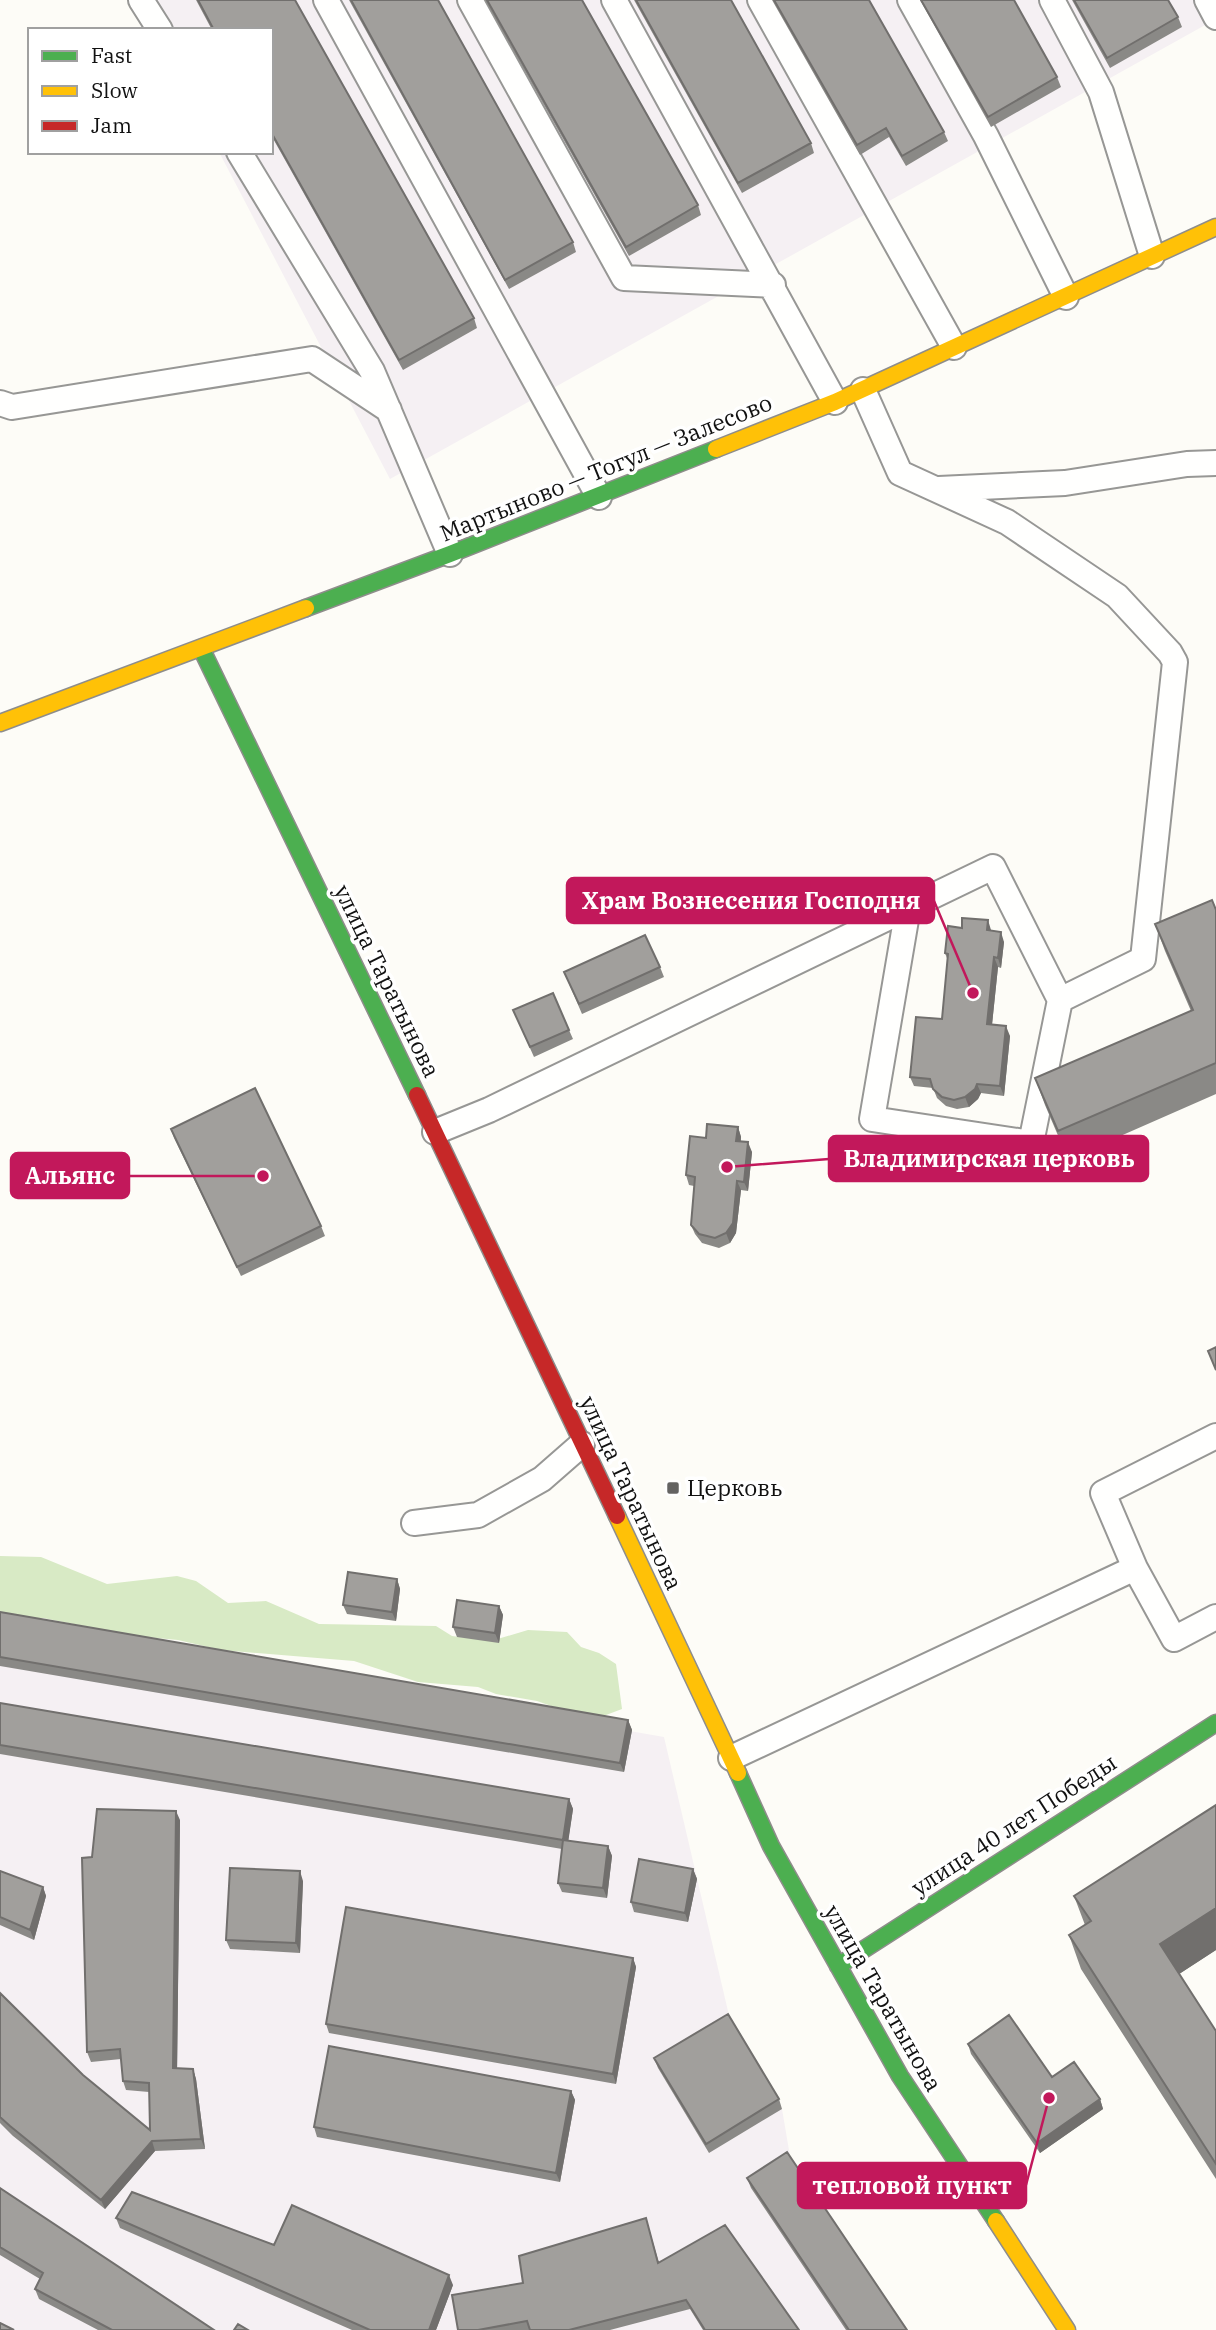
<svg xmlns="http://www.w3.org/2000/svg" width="1216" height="2330" font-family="'IBM Plex Serif',serif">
  <rect width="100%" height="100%" fill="#fdfcf7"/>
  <path fill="#f5f0f3" d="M139,0H1216V19L390,479L219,152H271V30H155Z
    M0,1621L664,1737L731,2024L782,2109L791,2162L904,2330H0Z"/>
  <path fill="#d8eac5" d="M0,1556L41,1557L107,1584L177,1576L196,1581L228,1603L266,1601L319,1624L436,1626L452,1636L491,1641L528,1630L567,1632L581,1647L599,1653L616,1664L622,1709L598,1718L577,1715L537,1701L496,1694L478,1687L418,1682L354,1661L221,1650L178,1640L135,1636L43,1618H0Z"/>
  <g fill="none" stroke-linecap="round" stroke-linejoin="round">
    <defs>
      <path id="lane" d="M141,0L160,30
        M326,0L599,497
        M470,0L624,278L773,285
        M614,0L835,402
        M760,0L954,347
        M910,0L986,136L1066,297
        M1052,0L1101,92L1152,256
        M1207,0L1216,17
        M239,152L372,371L450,554
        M0,403L12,407L312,359L389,410
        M939,489L1065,483L1187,464L1216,463
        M908,908L872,1119L1031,1143L1060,1000
        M435,1132L489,1110L993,867L1060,1000L1143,959L1175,662L1170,653L1117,596L1007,522L900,473L863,390
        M414,1523L478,1515L542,1479L582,1444
        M1135,1568L1174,1639L1216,1617
        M731,1758L1135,1568L1103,1493L1216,1436"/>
      <path id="fast" d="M306,608L450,554L716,449
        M201,648L417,1095
        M738,1773L771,1846L900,2076L996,2221
        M838,1966L1216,1723"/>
      <path id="slow" d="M716,449L835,402L1216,227
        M0,723L306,608
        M617,1516L738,1773
        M996,2221L1067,2330"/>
      <path id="jam" d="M417,1095L617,1516"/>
    </defs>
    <use href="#lane" stroke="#979795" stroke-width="28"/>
    <use href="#fast" stroke="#8e8d8b" stroke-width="19"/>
    <use href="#slow" stroke="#8e8d8b" stroke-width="19"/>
    <use href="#jam" stroke="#8e8d8b" stroke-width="19"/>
    <use href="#lane" stroke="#fffffe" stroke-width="24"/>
    <use href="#fast" stroke="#4caf50" stroke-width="16"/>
    <use href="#slow" stroke="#ffc107" stroke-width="16"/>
    <use href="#jam" stroke="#c62828" stroke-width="16"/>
  </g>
  <path fill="#8a8986" d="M196,0H295L474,318L477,328L403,370L271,135V30H212Z
    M349,0H438L573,242L576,252L509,289Z
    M485,0H582L698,205L701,215L629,256Z
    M634,0H731L811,143L814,153L742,193Z
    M772,0H869L944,132L948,141L906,166L889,137L860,155Z
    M920,0H1014L1057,77L1061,87L991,127Z
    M1072,0H1168L1178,17L1182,27L1110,68Z
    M1216,910V1094L1068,1159L1045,1105L1035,1078L1191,1011L1165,951L1155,924Z
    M991,930V931L1004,942L1001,968L998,967L992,1025L1010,1036L1004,1096L981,1093L978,1099L969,1107L957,1109L946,1106L937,1098L933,1088L914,1086L910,1077L942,1019L948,961L945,953Z
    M660,967L664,977L582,1014L564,972Z
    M513,1010L569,1030L573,1039L534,1057Z
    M738,1127L741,1137V1142L752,1152L748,1191L741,1190L736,1233L730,1243L719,1248L702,1243L695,1234L691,1225L694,1186L689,1185L686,1175L706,1138Z
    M171,1129L321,1226L325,1236L241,1276L174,1138Z
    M397,1579L400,1589L396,1621L347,1614L343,1605Z
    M499,1606L503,1615L499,1643L457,1637L453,1627Z
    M0,1612L628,1720L632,1730L624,1772L0,1666Z
    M0,1703L569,1799L573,1809L568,1841L608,1846L612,1856L607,1898L562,1892L558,1883L562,1849L0,1754Z
    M1216,1805V1950L1179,1974L1216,2031V2179L1081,1969L1069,1935L1085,1925L1074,1896Z
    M180,1820L177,2068L193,2069L196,2079L205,2149L155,2151L105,2209L13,2136L0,2123V1993L83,2075L150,2130L149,2092L126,2090L123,2081L121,2059L91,2062L87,2052L92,1857Z
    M693,1869L697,1879L688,1922L634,1912L631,1902Z
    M0,1871L43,1887L46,1896L34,1940L0,1925Z
    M303,1881L300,1953L230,1949L226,1940Z
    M633,1958L636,1967L616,2084L329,2033L326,2024Z
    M968,2044L1052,2077L1100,2099L1103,2109L1040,2153L971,2054Z
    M654,2058L779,2099L782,2109L709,2153L658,2068Z
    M571,2091L575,2100L560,2182L317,2137L314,2127Z
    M747,2178L907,2330H846L751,2188Z
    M0,2188L214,2330H98L39,2299L35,2289L40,2279L0,2255Z
    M116,2218L274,2245L453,2285L436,2330H352L120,2228Z
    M646,2218L659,2263L799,2330H703L690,2309L610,2330H458L523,2283Z"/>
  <path fill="#716f6d" d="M988,920L991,930L990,940L987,930Z
    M1001,932L1004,942L1001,968L998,958Z
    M994,957L998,967L991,1034L987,1024Z
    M1006,1026L1010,1036L1004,1096L1000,1086Z
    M977,1084L981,1093L978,1099L969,1107L965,1097Z
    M738,1127L741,1137L739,1151L736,1141Z
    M748,1142L752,1152L748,1191L744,1182Z
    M737,1181L741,1190L736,1233L730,1243L726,1233Z
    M397,1579L400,1589L396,1621L392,1612Z
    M499,1606L503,1615L499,1643L495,1633Z
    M628,1720L632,1730L624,1772L620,1763Z
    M569,1799L573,1809L567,1850L563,1840Z
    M176,1811L180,1820L177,2078L173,2068Z
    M608,1846L612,1856L607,1898L603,1888Z
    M693,1869L697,1879L688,1922L685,1913Z
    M300,1871L303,1881L300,1953L296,1943Z
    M43,1887L46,1896L34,1940L30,1930Z
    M1216,1908V1950L1173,1978L1160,1944Z
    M633,1958L636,1967L616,2084L613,2074Z
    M193,2069L196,2079L205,2149L201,2139Z
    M571,2091L575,2100L560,2182L556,2173Z
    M1100,2099L1103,2109L1040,2153L1037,2143Z
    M152,2141L155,2151L105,2209L101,2200Z
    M449,2275L453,2285L436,2330H429Z"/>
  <path fill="#a19f9c" stroke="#716f6d" stroke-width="2" d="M198,0H295L474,318L399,360L271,132V30H214Z
    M351,0H438L573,242L505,280Z
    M487,0H582L698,205L626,247Z
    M636,0H731L811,143L738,183Z
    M774,0H869L944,132L902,156L886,128L857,145Z
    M921,0H1014L1057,77L988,117Z
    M1074,0H1168L1178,17L1107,58Z
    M1212,900L1216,910V1063L1058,1131L1035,1078L1193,1010L1155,924Z
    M962,918L988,920L987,930L1001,932L998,958L994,957L987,1024L1006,1026L1000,1086L977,1084L975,1089L965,1097L954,1100L942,1097L933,1089L930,1079L910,1077L916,1017L942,1019L948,954L945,953L948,926L962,928Z
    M645,935L660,967L579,1004L564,972Z
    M553,993L569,1030L530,1047L513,1010Z
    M255,1088L321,1226L237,1267L171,1129Z
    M707,1124L738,1127L736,1141L748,1142L744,1182L737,1181L733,1223L726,1233L715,1238L699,1234L691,1225L695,1177L686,1175L690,1136L706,1138Z
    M1216,1347V1370L1208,1351Z
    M348,1572L397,1579L392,1612L343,1605Z
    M457,1600L499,1606L495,1633L453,1627Z
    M0,1612L628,1720L620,1763L0,1657Z
    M0,1703L569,1799L563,1840L0,1745Z
    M1216,1805V1908L1160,1944L1216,2031V2164L1069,1935L1091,1921L1074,1896Z
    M97,1809L176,1811L173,2068L193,2069L201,2139L152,2141L101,2200L10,2126L0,2117V1993L83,2075L150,2130L149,2083L123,2081L120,2049L87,2052L82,1858L92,1857Z
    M563,1840L608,1846L603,1888L558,1883Z
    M639,1859L693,1869L685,1913L631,1902Z
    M230,1868L300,1871L296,1943L226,1940Z
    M0,1871L43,1887L30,1930L0,1917Z
    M346,1907L633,1958L613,2074L326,2024Z
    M728,2014L779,2099L706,2144L654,2058Z
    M1009,2015L1052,2077L1074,2062L1100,2099L1037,2143L968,2044Z
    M329,2046L571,2091L556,2173L314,2127Z
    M787,2152L907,2330H849L747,2178Z
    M0,2188L214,2330H112L35,2289L43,2273L0,2247Z
    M132,2192L274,2245L292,2205L449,2275L429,2330H370L116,2218Z
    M646,2218L658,2263L725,2225L799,2330H705L686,2300L569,2330H530L527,2321L478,2330H458L452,2295L523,2283L519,2256Z
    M0,2323L14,2330H0Z
    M238,2324L248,2330H234Z"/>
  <rect fill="#646362" stroke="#fff" stroke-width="2.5" x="666" y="1481" width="14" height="14" rx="3.5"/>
  <g text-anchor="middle" stroke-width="7" stroke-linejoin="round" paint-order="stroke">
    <g font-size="23" fill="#111" stroke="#fff">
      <text transform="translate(606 468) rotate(-22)" y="8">Мартыново — Тогул — Залесово</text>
      <text transform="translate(387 981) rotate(64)" y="8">улица Таратынова</text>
      <text transform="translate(631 1493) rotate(65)" y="8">улица Таратынова</text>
      <text transform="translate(1014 1825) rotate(-33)" y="8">улица 40 лет Победы</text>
      <text transform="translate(883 1998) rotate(60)" y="8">улица Таратынова</text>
    </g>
    <g font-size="23" fill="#111" stroke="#fff" text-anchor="start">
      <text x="687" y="1496">Церковь</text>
    </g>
  </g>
  <path fill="none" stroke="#c2185b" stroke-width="2.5" d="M973 993L934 901M727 1167L829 1159M263 1176L129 1176M1049 2098L1026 2185"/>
  <g fill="#c2185b" stroke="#fff" stroke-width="2.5">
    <circle cx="973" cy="993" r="7"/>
    <circle cx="727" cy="1167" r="7"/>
    <circle cx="263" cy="1176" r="7"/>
    <circle cx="1049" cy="2098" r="7"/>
  </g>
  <g fill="#c2185b" stroke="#c2185b" stroke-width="2.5">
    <rect x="567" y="878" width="367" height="45" rx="7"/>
    <rect x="829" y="1136" width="319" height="45" rx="7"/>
    <rect x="11" y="1153" width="118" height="45" rx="7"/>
    <rect x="798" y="2163" width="228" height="45" rx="7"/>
  </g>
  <g font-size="24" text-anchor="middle" font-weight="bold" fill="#fff">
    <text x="751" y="909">Храм Вознесения Господня</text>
    <text x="989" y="1167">Владимирская церковь</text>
    <text x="70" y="1184">Альянс</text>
    <text x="912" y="2194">тепловой пункт</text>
  </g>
  <rect x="28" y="28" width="245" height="126" fill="#ffffff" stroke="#a0a0a0" stroke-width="2"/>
  <rect x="42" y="51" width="35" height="10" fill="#4caf50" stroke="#a0a0a0" stroke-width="2"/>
  <text x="91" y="63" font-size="21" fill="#111111">Fast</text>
  <rect x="42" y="86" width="35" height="10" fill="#ffc107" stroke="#a0a0a0" stroke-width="2"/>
  <text x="91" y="98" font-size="21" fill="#111111">Slow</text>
  <rect x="42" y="121" width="35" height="10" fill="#c62828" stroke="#a0a0a0" stroke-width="2"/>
  <text x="91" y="133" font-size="21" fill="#111111">Jam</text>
</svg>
